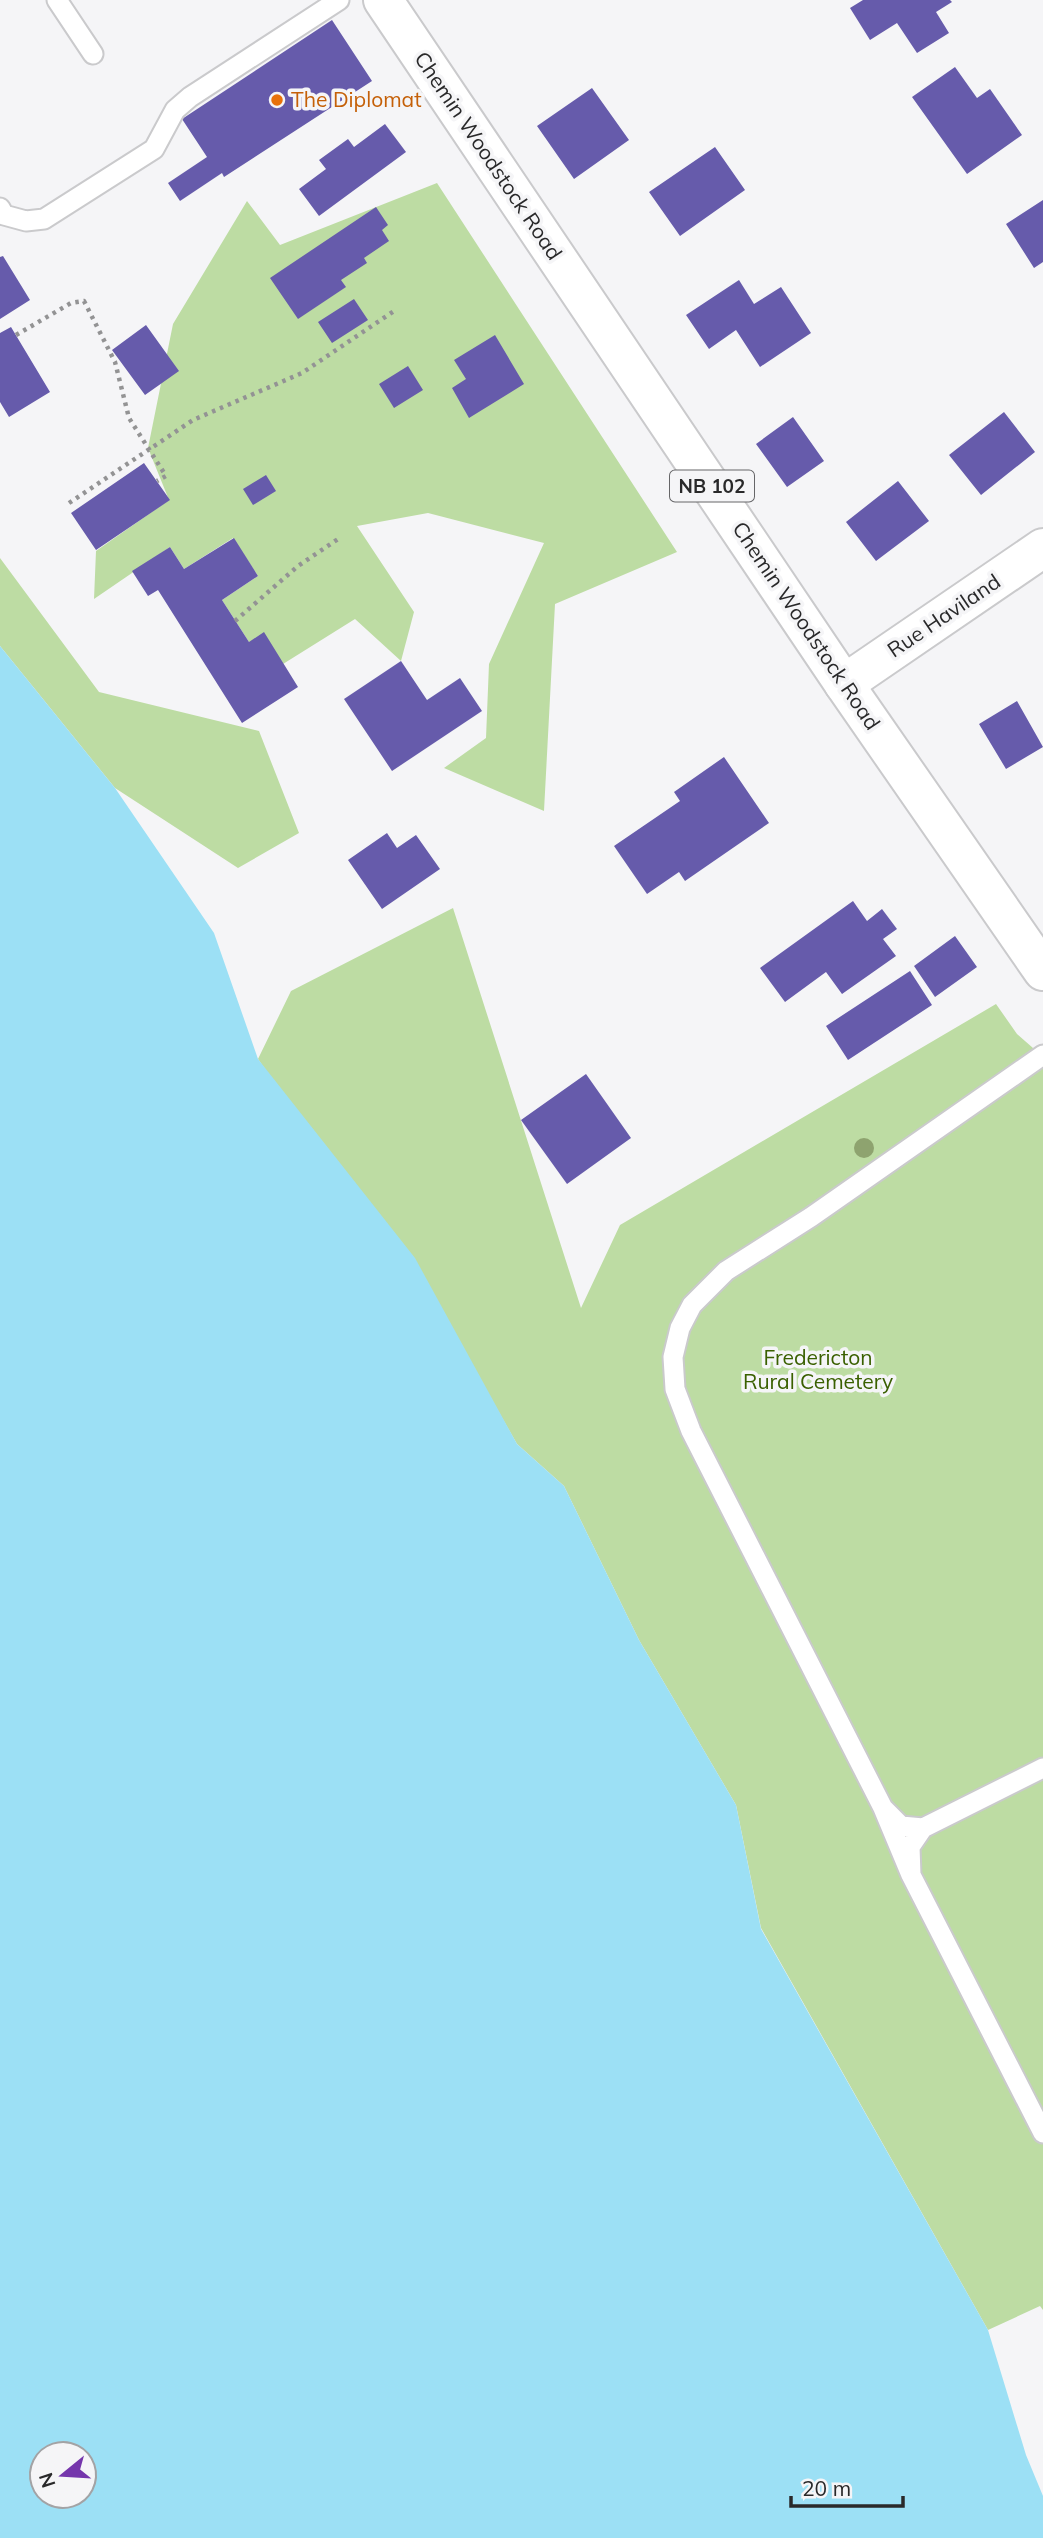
<svg xmlns="http://www.w3.org/2000/svg" width="1043" height="2538" font-family="Mulish,sans-serif">
  <rect width="100%" height="100%" fill="#f5f5f7"/>
  <path fill="#bddca3" d="M437,183L677,552L555,604L544,811L444,768L486,738L489,664L544,543L428,513L357,526L414,612L401,661L355,619L283,664L249,642L222,600L258,576L233,538L184,569L170,547L94,599L96,551L169,500L148,448L173,324L247,201L280,245Z
    M0,558L99,692L259,731L299,833L238,868L115,788L0,646Z
    M453,908L581,1308L620,1225L996,1004L1017,1034L1033,1048L1043,1063V2310L1040,2306L988,2330L761,1928L736,1805L639,1640L564,1486L517,1444L485,1388L258,1059L291,991Z"/>
  <path fill="#9ce0f5" fill-rule="evenodd" d="M0,646L115,788L214,933L258,1059L415,1258L517,1444L564,1486L639,1640L736,1805L761,1929L988,2330L1026,2455L1043,2496V2538H0ZM42,2454H84V2496H42Z"/>
  <path fill="#665bab" d="M863,0H950L952,2L936,12L949,33L917,53L897,23L870,40L850,8Z
    M332,20L372,81L224,177L222,173L180,201L168,183L207,157L182,119Z
    M955,67L977,98L990,89L1022,135L967,174L912,97Z
    M592,88L629,140L574,179L537,126Z
    M385,124L406,152L319,216L299,189L326,169L319,160L348,139L354,147Z
    M715,147L745,190L680,236L649,192Z
    M1043,200V262L1034,268L1006,224Z
    M376,207L388,225L382,230L389,241L364,258L367,263L341,280L346,287L298,319L270,278Z
    M3,256L30,300L0,319V257Z
    M739,280L754,304L781,287L811,333L760,367L736,330L709,349L686,315Z
    M354,299L368,320L332,343L318,322Z
    M146,325L179,371L145,395L112,350Z
    M11,327L50,392L9,417L0,402V333Z
    M495,335L524,384L469,418L452,388L466,379L454,360Z
    M408,366L423,390L394,408L379,384Z
    M1004,412L1035,452L981,495L949,455Z
    M793,417L824,461L787,487L756,444Z
    M144,463L170,500L96,550L71,513Z
    M266,475L276,491L253,505L243,489Z
    M898,481L929,521L876,561L846,522Z
    M234,538L258,576L222,600L249,642L264,632L298,687L242,723L158,590L148,596L132,571L170,547L184,569Z
    M401,661L427,700L460,678L482,711L392,771L344,699Z
    M1017,701L1043,747L1006,769L979,724Z
    M724,757L769,823L685,881L679,872L647,894L614,846L680,801L674,792Z
    M387,833L397,848L416,835L440,869L382,909L348,860Z
    M853,901L867,921L882,909L897,929L883,939L896,956L842,994L826,972L785,1002L760,968Z
    M955,936L977,967L935,997L914,966Z
    M910,971L932,1005L848,1060L826,1026Z
    M586,1074L631,1138L567,1184L521,1120Z"/>
  <g fill="none" stroke-linecap="round" stroke-linejoin="round">
    <defs>
      <path id="service" d="M57,0L93,54
        M0,208L4,215L26,221L44,219L154,149L175,110L190,97L339,0
        M883,1808L691,1431L675,1389L673,1357L680,1328L692,1305L726,1271L811,1217L1043,1055
        M923,1828L1043,1768
        M911,1875L910,1847L923,1828L901,1826L883,1808L911,1875L1043,2133"/>
      <path id="minor" d="M844,684L1043,548"/>
      <path id="primary" d="M383,0L844,684L1043,971"/>
    </defs>
    <use href="#service" stroke="#cacacc" stroke-width="23"/>
    <use href="#minor" stroke="#cacacc" stroke-width="42"/>
    <use href="#primary" stroke="#cacacc" stroke-width="42"/>
    <path stroke="#939394" stroke-width="4.5" stroke-dasharray="3.5 5" stroke-linecap="butt" d="M16,335L71,303L84,301L115,362L129,418L166,476L157,481
      M69,503L193,420L302,373L397,309
      M235,621L298,566L341,537"/>
    <use href="#service" stroke="#fff" stroke-width="19"/>
    <use href="#minor" stroke="#fff" stroke-width="38"/>
    <use href="#primary" stroke="#fff" stroke-width="38"/>
  </g>
  <circle fill="#8ea36f" cx="864" cy="1148" r="10"/>
  <circle fill="#e8710a" stroke="#f5f5f7" stroke-width="2.5" cx="277" cy="100" r="7"/>
  <g text-anchor="middle" stroke-width="7" stroke-linejoin="round" paint-order="stroke">
    <rect fill="#f5f5f7" stroke="#666668" stroke-width="2" x="670" y="470.5" width="84" height="31" rx="5"/>
    <g font-size="19" font-weight="bold" fill="#29292a">
      <text x="712" y="493">NB 102</text>
    </g>
    <g font-size="21" fill="#c56008" stroke="#f5f5f7" text-anchor="start">
      <text x="291" y="107">The Diplomat</text>
    </g>
    <g font-size="21" fill="#29292a" stroke="#f5f5f7">
      <text transform="translate(488 156) rotate(56)" y="7">Chemin Woodstock Road</text>
      <text transform="translate(944 616) rotate(-34)" y="7">Rue Haviland</text>
      <text transform="translate(806 626) rotate(56)" y="7">Chemin Woodstock Road</text>
    </g>
    <g font-size="21" fill="#3a6000" stroke="#f5f5f7">
      <text x="818" y="1365">Fredericton<tspan x="818" dy="24">Rural Cemetery</tspan></text>
    </g>
  </g>
  <g transform="translate(63 2475) rotate(252)"><circle r="33" fill="#f5f5f7" stroke="#a3a3a5" stroke-width="2"/>
  <path d="M0-5L12 26L0 18L-12 26Z" fill="#7536ac"/>
  <text y="-10" font-size="19" font-weight="bold" text-anchor="middle" fill="#29292a">N</text>
  </g>
  <path d="M791 2496v10h112v-10" fill="none" stroke="#29292a" stroke-width="3.5"/>
  <text x="802" y="2496" font-size="21" fill="#29292a" stroke="#f5f5f7" stroke-width="5" paint-order="stroke">20 m</text>
</svg>
